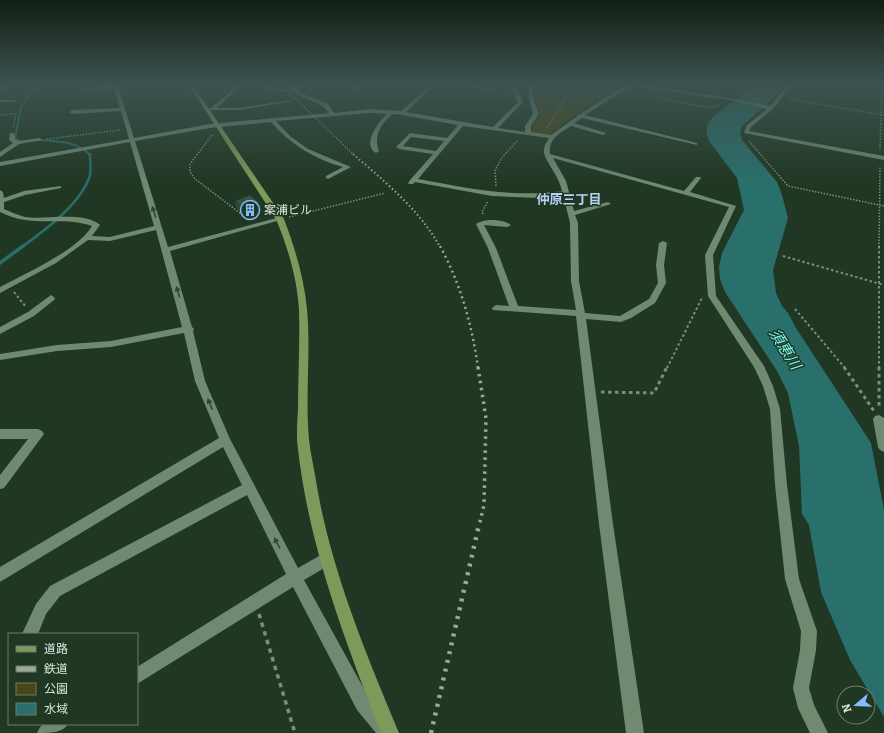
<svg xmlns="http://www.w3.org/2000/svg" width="884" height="733" font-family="Bitter,'Noto Sans JP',serif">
  <rect width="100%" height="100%" fill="#203723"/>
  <path fill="#4a4617" d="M539,84H603L597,88L611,92L587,107L548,135L532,132L533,124L539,118V109L535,98L536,86Z"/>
  <path fill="#29706c" d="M757,84H785L765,106L742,126L740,133L742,140L777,182L782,195L788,218L773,270L776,293L782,306L788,313L796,328L871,443L884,510V717L850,660L821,592L809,525L802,514L799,446L788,393L777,371L725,292L720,279L719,267L722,253L744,210L737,178L709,141C705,130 706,124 714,116Z"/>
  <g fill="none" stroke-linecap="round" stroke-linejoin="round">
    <path stroke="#29706c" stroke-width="2" d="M38,140C55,141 78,141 90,155
      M19,141L15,138L21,107L37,84"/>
    <path stroke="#29706c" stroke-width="2.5" d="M22,247C44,231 82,203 90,175C91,169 90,160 90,154"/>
    <path stroke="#29706c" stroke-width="3.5" d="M0,263L23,246"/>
    <path stroke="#7b8e7d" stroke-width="1.5" stroke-dasharray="1.5 1.5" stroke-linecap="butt" d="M659,98L711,108L719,105
      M788,99L884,115
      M0,115L16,114L13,128
      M547,128L571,89
      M212,135L190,164V172L195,179L248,219
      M47,139L120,130
      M749,141L788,186L884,206
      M880,149L882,84
      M496,186L495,170L503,156L518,140
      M483,214L482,212L488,201
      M289,217L385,193
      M879,247L880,166"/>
    <path stroke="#7b8e7d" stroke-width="2" stroke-dasharray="2.5 2.5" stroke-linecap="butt" d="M879,246V368
      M783,256L884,285
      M14,292L26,307
      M795,309L845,368
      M667,368L702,298"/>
    <path stroke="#7b8e7d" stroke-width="3" stroke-dasharray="3.5 3.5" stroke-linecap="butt" d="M844,367L874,411
      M879,367V409
      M601,392L654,393L667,367"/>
    <path stroke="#7b8e7d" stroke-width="3.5" stroke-dasharray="4.5 4.5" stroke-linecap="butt" d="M259,614L295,733"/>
    <path fill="#708a72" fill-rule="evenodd" d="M4,84H8L0,90V87Z
      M113,84H117L118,86L134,138L210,124L329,113C320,99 304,102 294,91L289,92L252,85L250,84L289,90L292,89L289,84H293L296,87L313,84L298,90L301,93L328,104L334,113L370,109L401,111L432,84H436L406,112L493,127L518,102L513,91L507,84H511L517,90L523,102L498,128L525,132V126L533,114L529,98V85L535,84C529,92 536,105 539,114L531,126V132L551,135L580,114L616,91L632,84L729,98L770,106L789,84H793L773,109L751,127L749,131L884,156V160L744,133L747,125L767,109L729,100L635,86L620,93L585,115L697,143V145L582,118L574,123L606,133L603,135L571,126C560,133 548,139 550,154L684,191L696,177H700L701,178L690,192L736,206L713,255L716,296L764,366L773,386L780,409L787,485L799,579L817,631L816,650L809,688L814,705L828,733H810L798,708L793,688L800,650L801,631L785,579L775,485L770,409L763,386L754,367L708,296L705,255L729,207L553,158L566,181L574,211L608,202L611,204L575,215L578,223L579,281L585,313L620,316L649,299L658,283L656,265L659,243L663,241L667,243L664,265L666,283L655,303L631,318L621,322L586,319L613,524L644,733H626L599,524L576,316L493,310L492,308L496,305L509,306L488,248L476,224C484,218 503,219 511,225L507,227L484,225L496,248L518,306L576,310L571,281L570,223L563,194L538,198L492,196L415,182L413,184H409L408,183L411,179L433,154L399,149L396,147L410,133L447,138L458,125L402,115L393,114C381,123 373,136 379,151L376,153C361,145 379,121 387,114L370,113L276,121L290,136L308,149L351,167L328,179L326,178V176L343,167C314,159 290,144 271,122L210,128L135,141L168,247L280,217L284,219L170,251L192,327L194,329L193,331L205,381L230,439L298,568L326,552L331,554L333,559L331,564L304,580L369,698L393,727L396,733H376L357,710L293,587L137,684V667L286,574L247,495L60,596L46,614L38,634H22L36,604L50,586L242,485L223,447L0,582V567L219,438L195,381L184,333L111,347L57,351L0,360V354L57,345L111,341L182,327L156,230L110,241L88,240L56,263L0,293V287C26,273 77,251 92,226C60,215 33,229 0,212V190L3,192L4,198L24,191L61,186V188L25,195L4,202V209C11,212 18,215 25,217C46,220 83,211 100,225L92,236L110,237L154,226L130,142L0,166V162L129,139L121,111L72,114L69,112L72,110L120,108L114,88L86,91L84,90ZM463,126L549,138C546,143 543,147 544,153C547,164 559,176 562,191C511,198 468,188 418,179ZM411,137L444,141L436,151L403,146Z
      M239,84H243L217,108H239L290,100L292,101L239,110H205V108H211Z
      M346,84H351L361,88L357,89Z
      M448,84H458L495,89L493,90Z
      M0,100H14L16,101L14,102H0Z
      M10,133H14L15,139L18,141L39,138L42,140L19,144L0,157V152L13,143L9,140Z
      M51,295L55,298L54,300L34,316L0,334V327L28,312Z
      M879,415L884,418V452L880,450L878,447L873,419L875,416Z
      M0,429H38L42,431L44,434L4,488L0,489V475L28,439H0Z
      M45,724H68C63,733 49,733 37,733L40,727Z"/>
    <path fill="#7d9a5a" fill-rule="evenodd" d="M188,84H192L284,219C295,248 304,278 307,309C311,352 305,396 309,439C310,451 313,463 315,475C329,565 364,649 399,733H381C344,638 307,542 297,440C297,430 297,420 298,410C298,377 300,343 299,310C297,278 288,248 276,219Z"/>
    <path stroke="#99aa9a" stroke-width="1.5" stroke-dasharray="1 2" stroke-linecap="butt" d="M280,84L354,155"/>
    <path stroke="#99aa9a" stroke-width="2" stroke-dasharray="1.5 2.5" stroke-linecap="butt" d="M353,154C384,181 420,210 440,247"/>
    <path stroke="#99aa9a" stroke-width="2.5" stroke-dasharray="2 3.5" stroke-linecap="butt" d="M440,246C461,285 472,325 478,368"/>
    <path stroke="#99aa9a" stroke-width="3.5" stroke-dasharray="2.5 4.5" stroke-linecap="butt" d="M478,367L486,418L484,505L479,526"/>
    <path stroke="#99aa9a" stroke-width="4.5" stroke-dasharray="3 6" stroke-linecap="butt" d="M431,733L479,525"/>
  </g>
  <path fill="#2b493e" d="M235,201L262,210L247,216L237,209Z"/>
  <path fill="#233c32" d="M260,203L262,210L247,216L245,209Z"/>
  <path fill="#325548" stroke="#233c32" d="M250,195L260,203L245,209L235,201Z"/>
  <defs><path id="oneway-solid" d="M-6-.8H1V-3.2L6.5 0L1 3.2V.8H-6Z"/></defs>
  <g fill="#304833">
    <use href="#oneway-solid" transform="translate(154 212) rotate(-108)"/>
    <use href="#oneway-solid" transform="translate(178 292) rotate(-106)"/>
    <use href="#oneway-solid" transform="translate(210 404) rotate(-113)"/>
    <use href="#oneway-solid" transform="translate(277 543) rotate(-118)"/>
  </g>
  <linearGradient id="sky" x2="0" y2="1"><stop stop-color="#121e13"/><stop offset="0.45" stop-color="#3c5350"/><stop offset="1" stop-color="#3c5350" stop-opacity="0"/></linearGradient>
  <rect width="884" height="186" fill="url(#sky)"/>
  <defs>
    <symbol id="building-ring" viewBox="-11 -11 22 22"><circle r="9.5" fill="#203723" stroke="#87bbfb" stroke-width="1.5"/><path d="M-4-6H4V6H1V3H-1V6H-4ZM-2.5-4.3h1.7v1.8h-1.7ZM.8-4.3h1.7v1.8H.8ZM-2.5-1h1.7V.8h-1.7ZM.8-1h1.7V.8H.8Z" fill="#87bbfb"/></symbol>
  </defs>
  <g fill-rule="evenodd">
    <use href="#building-ring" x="239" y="199" width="22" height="22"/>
  </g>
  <g text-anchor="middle" stroke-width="3" stroke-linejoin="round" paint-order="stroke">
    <g font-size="12" fill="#d8e6d8" stroke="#203723" text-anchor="start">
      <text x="264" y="214">案浦ビル</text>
    </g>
    <g font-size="13" font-weight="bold" fill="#b5d2f6" stroke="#203723">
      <text x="569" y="204">仲原三丁目</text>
    </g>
    <g font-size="15" font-style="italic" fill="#78fdf5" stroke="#203723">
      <text transform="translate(785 349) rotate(58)" y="5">須恵川</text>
    </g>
  </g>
  <rect x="8" y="633" width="130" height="92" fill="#203723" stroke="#6a7d6b"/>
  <rect x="16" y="646" width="20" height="6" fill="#7d9a5a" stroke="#6a7d6b"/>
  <text x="44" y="653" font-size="12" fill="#d8e6d8">道路</text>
  <rect x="16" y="666" width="20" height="6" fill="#99aa9a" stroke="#6a7d6b"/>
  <text x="44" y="673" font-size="12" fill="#d8e6d8">鉄道</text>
  <rect x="16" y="683" width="20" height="12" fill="#4a4617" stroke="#6a7d6b"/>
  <text x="44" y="693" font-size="12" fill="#d8e6d8">公園</text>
  <rect x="16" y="703" width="20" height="12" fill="#29706c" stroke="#6a7d6b"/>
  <text x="44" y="713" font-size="12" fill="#d8e6d8">水域</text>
  <g transform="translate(856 705) rotate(251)"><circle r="19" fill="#203723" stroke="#6a7d6b"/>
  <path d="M0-3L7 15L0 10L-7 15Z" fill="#87bbfb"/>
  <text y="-6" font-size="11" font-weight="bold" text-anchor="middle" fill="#d8e6d8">N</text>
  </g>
</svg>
